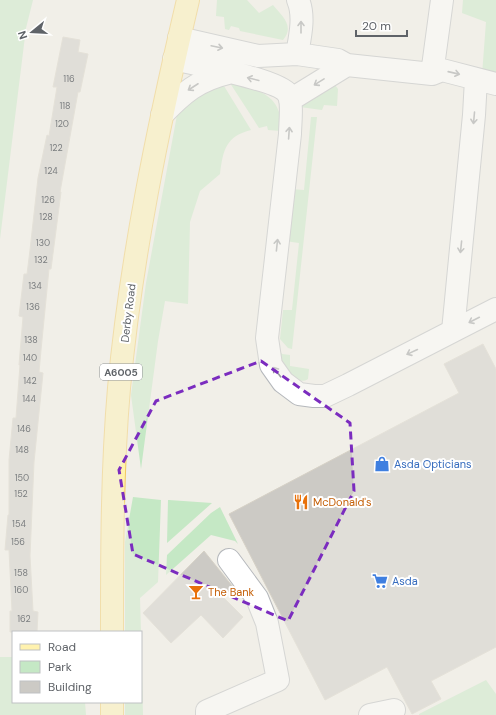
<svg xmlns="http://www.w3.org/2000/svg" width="496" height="715" font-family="'DM Sans',sans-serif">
  <rect width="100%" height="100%" fill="#f1efe8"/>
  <path fill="#c5e8c5" d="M0,0H33L26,28L0,239Z
    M217,0H247L259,13L273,5C282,16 295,26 283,40L240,31L239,28L231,26L229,30L225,29L224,17L216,16Z
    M463,0H496V77L482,75L486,22L462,13Z
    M230,83C260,90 283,95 281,131L268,130L267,126L259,128Z
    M335,85L338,89L337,106L324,105L322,110L300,107L302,103C315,102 323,89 335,85Z
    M224,86L251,130C226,136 223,150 220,174L200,191L190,222L188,304L165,301L158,341L141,469L131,395L146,283L177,115L190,99L215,88Z
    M311,117H317L292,349L288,348L280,339L283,310H292L299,243L285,241L290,189L304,190Z
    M273,340L282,354L290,355V366L309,369L308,379C300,385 286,375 282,368C277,360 276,348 273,340Z
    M133,497L161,500L158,582L140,598L141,632H125V542Z
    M168,500H169L212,503L167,543Z
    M220,507L238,544L235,541L211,535L166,575L167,555L211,513Z
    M141,638L143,715H125V702H141Z
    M0,657H13V702H85L86,715H0Z
    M486,680L496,694V715H419V714Z"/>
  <path fill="#cccac5" stroke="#d6d1c6" d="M63,37L80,40L78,52L88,54L80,92H78L60,192H61L51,269H49L41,350L39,372L43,373L34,462L30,556L33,611L38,612L37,632H10V611H12L9,550H5L8,515H9V460L13,418H16L20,365H19L23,317L19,316L24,274H27L30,250L38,178L47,135L49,136L57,87H53Z
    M483,344L496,369V647L431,681L441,699L412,714L387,667L325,700L229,514L459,393L444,364Z
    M204,551L233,587L223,597L243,617L223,638L201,615L171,643L143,613Z"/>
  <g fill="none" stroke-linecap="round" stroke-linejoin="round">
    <defs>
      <path id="minor" d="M179,38L258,56L297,54L338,60L347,65L432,74L442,70L496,84
        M297,54C300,37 305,16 298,0
        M174,59C194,64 279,80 288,94C293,102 290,125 290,134L267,338L271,365L283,382L299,394L314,396H325L348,385L453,331L474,115L476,79
        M432,74L442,0
        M290,100L347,65
        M162,115C183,93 198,80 228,73
        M453,331L496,309
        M207,715V711L278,680L267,623L257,598L229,560
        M370,715L394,710"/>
      <path id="major" d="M112,632C112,551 112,469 119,388C131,257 158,128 188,0
        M112,715V702"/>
    </defs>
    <use href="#minor" stroke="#b5b8bc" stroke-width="24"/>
    <use href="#major" stroke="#f2c960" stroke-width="24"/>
    <use href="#minor" stroke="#fff" stroke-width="22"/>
    <use href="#major" stroke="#fff2af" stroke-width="22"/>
  </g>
  <defs><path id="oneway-shaft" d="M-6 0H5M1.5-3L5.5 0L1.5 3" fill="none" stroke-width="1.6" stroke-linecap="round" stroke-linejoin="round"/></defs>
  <g stroke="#979a9d">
    <use href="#oneway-shaft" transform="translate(301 27) rotate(-90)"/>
    <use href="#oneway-shaft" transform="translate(217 47) rotate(12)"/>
    <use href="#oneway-shaft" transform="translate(454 73) rotate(13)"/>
    <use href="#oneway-shaft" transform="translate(253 79) rotate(-166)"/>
    <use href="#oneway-shaft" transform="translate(319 82) rotate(148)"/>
    <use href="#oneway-shaft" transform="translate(193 87) rotate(147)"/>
    <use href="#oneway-shaft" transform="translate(474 118) rotate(95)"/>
    <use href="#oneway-shaft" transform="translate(289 133) rotate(-86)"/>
    <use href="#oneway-shaft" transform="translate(277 245) rotate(-84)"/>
    <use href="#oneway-shaft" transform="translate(461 247) rotate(96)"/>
    <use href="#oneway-shaft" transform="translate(474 320) rotate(153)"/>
    <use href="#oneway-shaft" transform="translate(412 352) rotate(155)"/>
    <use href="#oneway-shaft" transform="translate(277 372) rotate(-127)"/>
  </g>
  <path d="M0 0H496V715H0ZM261,361L350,423L354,491L288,621L133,554L119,470L156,401Z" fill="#f1efe8" fill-opacity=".55" fill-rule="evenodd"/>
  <path fill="none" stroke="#7b2cbf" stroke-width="3" stroke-dasharray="8 5" stroke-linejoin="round" d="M261,361L350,423L354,491L288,621L133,554L119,470L156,401Z"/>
  <defs>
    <symbol id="shop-bare" viewBox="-9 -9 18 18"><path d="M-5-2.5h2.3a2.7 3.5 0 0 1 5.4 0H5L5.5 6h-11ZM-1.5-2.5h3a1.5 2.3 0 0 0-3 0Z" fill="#3f7fe0" stroke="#fff" stroke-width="2.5" paint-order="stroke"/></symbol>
    <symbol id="restaurant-bare" viewBox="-9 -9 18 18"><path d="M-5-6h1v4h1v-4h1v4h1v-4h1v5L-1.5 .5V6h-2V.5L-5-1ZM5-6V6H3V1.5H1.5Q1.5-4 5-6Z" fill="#e8710a" stroke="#fff" stroke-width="2.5" paint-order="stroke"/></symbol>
    <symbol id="supermarket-bare" viewBox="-9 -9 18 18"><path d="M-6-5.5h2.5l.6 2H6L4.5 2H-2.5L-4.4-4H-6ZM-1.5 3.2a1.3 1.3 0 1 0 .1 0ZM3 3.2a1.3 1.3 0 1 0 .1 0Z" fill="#3f7fe0" stroke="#fff" stroke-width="2.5" paint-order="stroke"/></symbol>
    <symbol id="bar-bare" viewBox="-9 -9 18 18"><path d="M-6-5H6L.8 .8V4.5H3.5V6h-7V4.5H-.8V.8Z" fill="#e8710a" stroke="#fff" stroke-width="2.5" paint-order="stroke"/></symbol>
  </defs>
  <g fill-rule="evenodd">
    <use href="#shop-bare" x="371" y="453" width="22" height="22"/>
    <use href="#restaurant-bare" x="290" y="491" width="22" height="22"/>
    <use href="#supermarket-bare" x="369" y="570" width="22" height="22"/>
    <use href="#bar-bare" x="185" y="581" width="22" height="22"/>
  </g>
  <g text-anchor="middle" stroke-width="4" stroke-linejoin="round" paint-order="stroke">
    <g font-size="9" fill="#7a7d7f">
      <text x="69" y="82">116</text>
      <text x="65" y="109">118</text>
      <text x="62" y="127">120</text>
      <text x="56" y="151">122</text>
      <text x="51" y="174">124</text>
      <text x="48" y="203">126</text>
      <text x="46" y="220">128</text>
      <text x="43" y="246">130</text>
      <text x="41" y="263">132</text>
      <text x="35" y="289">134</text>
      <text x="33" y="310">136</text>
      <text x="31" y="343">138</text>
      <text x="30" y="361">140</text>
      <text x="30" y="384">142</text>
      <text x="29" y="402">144</text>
      <text x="24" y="432">146</text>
      <text x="22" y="453">148</text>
      <text x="22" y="481">150</text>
      <text x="21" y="497">152</text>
      <text x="19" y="527">154</text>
      <text x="18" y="545">156</text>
      <text x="21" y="576">158</text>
      <text x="21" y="593">160</text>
      <text x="24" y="622">162</text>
    </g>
    <rect fill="#fff" stroke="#8f9295" stroke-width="1" x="100" y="364" width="42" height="16" rx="3"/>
    <g font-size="10" font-weight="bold" fill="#5f6368">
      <text x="121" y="376">A6005</text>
    </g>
    <g font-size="11" fill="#5f6368" stroke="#fff">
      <text transform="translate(128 313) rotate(-83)" y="4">Derby Road</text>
    </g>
    <g font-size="11" fill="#366cbe" stroke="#fff" text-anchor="start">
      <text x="394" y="468">Asda Opticians</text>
      <text x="392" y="585">Asda</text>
    </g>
    <g font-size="11" fill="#c56008" stroke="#fff" text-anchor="start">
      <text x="313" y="506">McDonald's</text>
      <text x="208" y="596">The Bank</text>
    </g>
  </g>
  <rect x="12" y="631" width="130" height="72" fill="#ffffff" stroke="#bfc1c3"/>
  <rect x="20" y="644" width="20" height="6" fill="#fff2af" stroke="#bfc1c3"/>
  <text x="48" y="651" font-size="12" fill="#5f6368">Road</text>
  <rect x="20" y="661" width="20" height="12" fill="#c5e8c5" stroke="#bfc1c3"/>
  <text x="48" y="671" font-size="12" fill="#5f6368">Park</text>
  <rect x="20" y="681" width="20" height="12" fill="#cccac5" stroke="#bfc1c3"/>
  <text x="48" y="691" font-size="12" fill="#5f6368">Building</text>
  <g transform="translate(32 32) rotate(252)" stroke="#ffffff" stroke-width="3" paint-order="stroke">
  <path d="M0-3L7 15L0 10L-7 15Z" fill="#5f6368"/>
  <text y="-6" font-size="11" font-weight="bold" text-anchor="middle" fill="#5f6368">N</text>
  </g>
  <path d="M356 30v6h51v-6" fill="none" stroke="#5f6368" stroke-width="2"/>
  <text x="362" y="30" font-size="12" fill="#5f6368" stroke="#ffffff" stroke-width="3" paint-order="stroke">20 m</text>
</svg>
